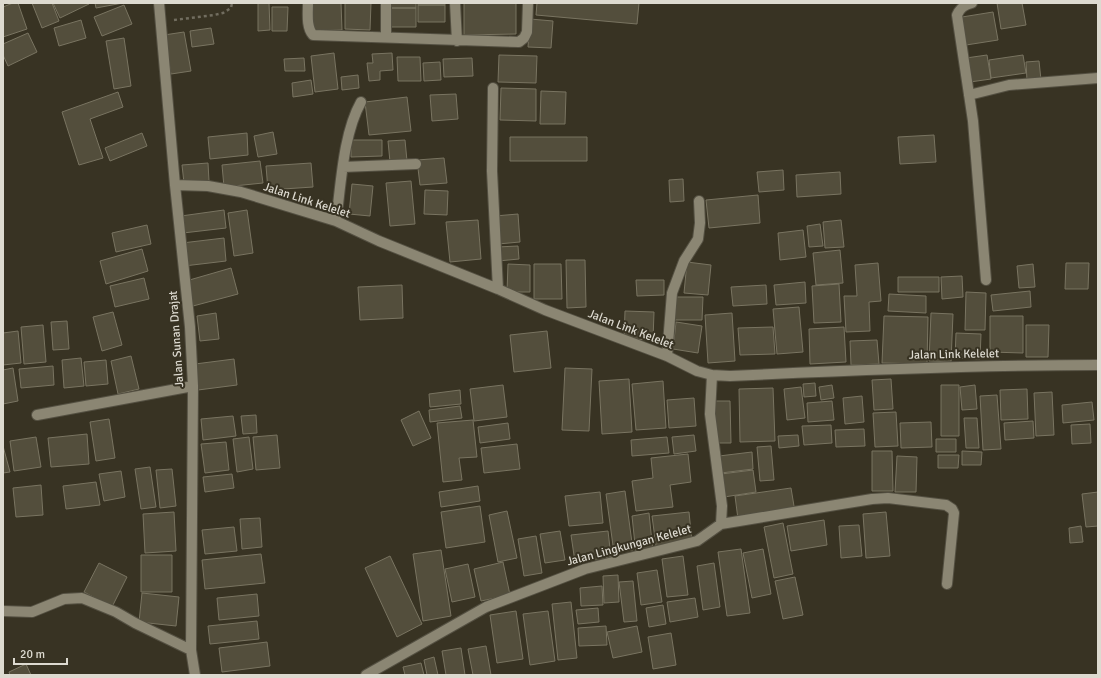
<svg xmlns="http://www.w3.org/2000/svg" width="1101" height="678" font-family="Signika,sans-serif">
  <rect width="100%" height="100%" fill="#383323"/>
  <path fill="#534e3c" stroke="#797461" d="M13,3H18L27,29L3,37V7Z
    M32,3H52L59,21L42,28Z
    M53,3H89V4L60,18Z
    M95,3H123L96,8Z
    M258,3H269L270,30L258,31Z
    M312,3H341L342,30L313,31Z
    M345,3H371L370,30L345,29Z
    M389,3H416V8H389Z
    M418,3H445V5H418Z
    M464,3H516V34L464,35Z
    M537,3H639L637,24L536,15Z
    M997,3H1022L1026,25L1001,29Z
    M124,5L132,24L102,36L94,17Z
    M418,5H445V22H418Z
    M272,7H288L287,31H272Z
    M389,8H416V27H389Z
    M993,12L998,40L966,45L962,17Z
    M530,19L553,21L551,48L528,47Z
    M81,20L86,38L59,46L54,28Z
    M211,28L214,44L192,47L190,31Z
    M184,32L191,71L171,74L164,35Z
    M28,33L37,52L8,66L3,55V44Z
    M124,38L131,86L114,89L106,41Z
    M334,53L338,89L315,92L311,56Z
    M392,53L393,70L380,71V80L369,81L367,63H373L372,54Z
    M499,55L537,56L536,83L498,82Z
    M987,55L991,79L970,82L966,58Z
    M1023,55L1026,73L991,78L989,60Z
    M397,57H420L421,81H398Z
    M304,58L305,71H285L284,59Z
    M472,58L473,76L444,77L443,59Z
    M1039,61L1041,80L1027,81L1026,62Z
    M440,62L441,80L424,81L423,63Z
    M358,75L359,88L342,90L341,77Z
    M311,80L313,94L293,97L292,83Z
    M501,88L536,89V121L500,120Z
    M541,91L566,92L565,124H540Z
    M118,92L123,107L90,119L103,158L79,165L62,112Z
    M456,94L458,119L432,121L430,95Z
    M407,97L411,131L369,135L365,102Z
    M273,132L277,154L258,157L254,136Z
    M142,133L147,146L110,161L105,148Z
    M247,133L248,155L210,159L208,137Z
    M934,135L936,162L900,164L898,137Z
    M510,137H587V161H510Z
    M351,140H382V156L351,157Z
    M405,140L407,161L390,162L388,141Z
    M444,158L447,183L420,185L417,160Z
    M260,161L263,183L224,187L222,165Z
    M208,163L209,181L184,183L182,165Z
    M311,163L313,187L268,190L266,166Z
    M783,170L784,190L759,192L757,172Z
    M840,172L841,194L797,197L796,175Z
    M683,179L684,201L670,202L669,180Z
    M411,181L415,224L390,226L386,183Z
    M352,184L373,186L370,216L349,214Z
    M425,190L448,191L447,215L424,214Z
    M758,195L760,223L709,228L706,200Z
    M224,210L226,228L183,233L181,216Z
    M247,210L253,253L234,256L228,213Z
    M518,214L520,242L498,244L495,216Z
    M478,220L481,259L450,262L446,222Z
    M841,220L844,247L825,248L823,222Z
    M820,224L823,246L809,247L807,226Z
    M147,225L151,244L116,252L112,233Z
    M803,230L806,257L780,260L778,233Z
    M224,238L226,261L184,266L182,243Z
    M518,246L519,259L498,261L497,247Z
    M142,249L148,271L106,284L100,261Z
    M840,250L843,283L816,285L813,253Z
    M566,260H585L586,307L567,308Z
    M687,262L711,265L708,295L684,293Z
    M878,263L881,301L869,302L870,331L846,332L844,296H857L855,265Z
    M1066,263H1089L1088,289H1065Z
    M508,264L530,265V292H507Z
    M534,264H561L562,299H534Z
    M1033,264L1035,287L1019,288L1017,266Z
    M231,268L238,294L193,306L186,281Z
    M962,276L963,297L942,299L941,277Z
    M898,277H939V292H898Z
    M144,278L149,299L115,307L110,286Z
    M636,280H664V295L637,296Z
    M805,282L806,303L776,305L774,285Z
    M839,284L841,322L814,323L812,286Z
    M402,285L403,318L360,320L358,287Z
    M766,285L767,304L733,306L731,287Z
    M1030,291L1031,307L993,311L991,295Z
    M966,292L986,293L985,330H965Z
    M889,294L926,296V313L888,311Z
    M672,297H703L702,320H672Z
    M799,307L803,352L777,354L773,309Z
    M625,311L654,312L653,340L624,339Z
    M113,312L122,345L102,351L93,317Z
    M216,313L219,339L200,341L197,316Z
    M732,313L735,361L708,363L705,315Z
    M931,313L953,314L951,362L929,361Z
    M884,316L928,317L927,364L882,363Z
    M990,316H1023V353L990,352Z
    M67,321L69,349L53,350L51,322Z
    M676,322L702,326L698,353L673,349Z
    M43,325L46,362L24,364L21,327Z
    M1026,325H1049L1048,357H1026Z
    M773,327L775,354L740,355L738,328Z
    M844,327L846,362L810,364L809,329Z
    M18,331L21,363L3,365V333Z
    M547,331L551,368L514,372L510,335Z
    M956,333L981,334L980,359L955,358Z
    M877,340L879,364L851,365L850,341Z
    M131,356L139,389L118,394L111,361Z
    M81,358L84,386L64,388L62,360Z
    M234,359L237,385L198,390L195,364Z
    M106,360L108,384L86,386L84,362Z
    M53,366L54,385L21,388L19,369Z
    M13,368L18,401L3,404V370Z
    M565,368L592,369L589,431L562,430Z
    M629,379L632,432L602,434L599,381Z
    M891,379L893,409L874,410L872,380Z
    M663,381L666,428L636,430L632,384Z
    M815,383L816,396L804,397L803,384Z
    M503,385L507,417L474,421L470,389Z
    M832,385L834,398L821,400L819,387Z
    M941,385H959V436H941Z
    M975,385L977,409L962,410L960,387Z
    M801,387L805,418L787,420L784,389Z
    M773,388L775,441L740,442L739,389Z
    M1027,389L1028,419L1001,420L1000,390Z
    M460,390L461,404L430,407L429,394Z
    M1052,392L1054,435L1036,436L1034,393Z
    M997,395L1001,449L983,450L980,396Z
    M862,396L864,422L845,424L843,398Z
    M694,398L696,426L669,428L667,400Z
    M713,401H730L731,443H715Z
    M832,401L834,420L808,422L807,403Z
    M1092,402L1094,420L1063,423L1062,405Z
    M460,406L462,418L430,422L429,410Z
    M419,411L431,438L413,446L401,420Z
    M896,412L898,446L875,447L873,413Z
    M256,415L257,433L243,434L241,416Z
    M233,416L236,436L203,440L201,419Z
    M964,418H977L979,448H966Z
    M109,419L115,458L96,461L90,422Z
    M473,420L477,457L459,458L462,480L443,482L437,423Z
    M1033,421L1034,438L1005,440L1004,423Z
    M931,422L932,447L901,448L900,423Z
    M508,423L510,439L480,443L478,427Z
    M1090,424L1091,443L1072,444L1071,425Z
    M831,425L832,443L804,445L802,426Z
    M864,429L865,446L836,447L835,430Z
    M87,434L89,464L51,467L48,438Z
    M277,435L280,468L256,470L253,437Z
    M694,435L696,451L674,454L672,437Z
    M798,435L799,446L779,448L778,436Z
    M36,437L41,467L14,471L10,441Z
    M249,437L253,469L237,472L233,439Z
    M667,437L669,453L632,456L631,440Z
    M936,439H956V452H936Z
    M226,442L229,470L205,473L201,444Z
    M517,444L520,469L484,473L481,448Z
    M3,446L10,472L3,473Z
    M771,446L774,480L760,481L757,447Z
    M872,451H892L893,491H872Z
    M962,451L982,452L981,465H962Z
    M752,452L753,469L721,473L719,456Z
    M688,454L691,482L670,485L673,507L636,511L632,481L653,478L651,458Z
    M938,455H959L958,468H938Z
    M897,456L917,457L916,492H895Z
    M150,467L156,507L141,509L135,469Z
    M172,469L176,506L160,508L156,470Z
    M753,470L756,492L724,497L721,474Z
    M121,471L125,497L104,501L99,474Z
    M232,474L234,488L205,492L203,477Z
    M96,482L100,505L66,509L63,486Z
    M41,485L43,515L16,517L13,488Z
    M478,486L480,501L441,507L439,492Z
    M791,488L795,512L738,519L735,496Z
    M625,491L633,550L614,553L606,494Z
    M600,492L603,523L569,526L565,496Z
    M1098,492V526L1086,527L1082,494Z
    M480,506L485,542L446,548L441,512Z
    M507,511L517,558L498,562L489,515Z
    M174,512L176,551L145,553L143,514Z
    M689,512L692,542L656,546L652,516Z
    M886,512L890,556L866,558L863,514Z
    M649,513L653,552L636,554L632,516Z
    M260,518L262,547L242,549L240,519Z
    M824,520L827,545L791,551L787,526Z
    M783,523L793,574L774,578L764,527Z
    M859,525L862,556L841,558L839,526Z
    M1081,526L1083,542L1070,543L1069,528Z
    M234,527L237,551L205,554L202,530Z
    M560,531L565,560L545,563L540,534Z
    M608,531L611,557L575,562L571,535Z
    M536,536L542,573L524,576L518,539Z
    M741,549L750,613L727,616L718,552Z
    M763,549L771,594L752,598L743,553Z
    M441,550L451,616L423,621L413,554Z
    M261,554L265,583L205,589L202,560Z
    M141,555H172V592H141Z
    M390,556L422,624L397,637L365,568Z
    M683,556L688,595L667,597L662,559Z
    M503,562L510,595L481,601L474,569Z
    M99,563L127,577L112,607L84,592Z
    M714,563L720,607L703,610L697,566Z
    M468,564L475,597L452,602L445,569Z
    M657,570L662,602L641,605L637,573Z
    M618,575L619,602L604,603L603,576Z
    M795,577L803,615L783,619L775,581Z
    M633,581L637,621L624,622L619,582Z
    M602,586L603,605L581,606L580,588Z
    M142,593L179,597L176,626L139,622Z
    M257,594L259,616L219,620L217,598Z
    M695,598L698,617L670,622L667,602Z
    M571,602L577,658L558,660L552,604Z
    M663,605L666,624L649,627L646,608Z
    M598,608L599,622L578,624L576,610Z
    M516,611L523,659L497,663L490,615Z
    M548,611L555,661L530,665L523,614Z
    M257,621L259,639L210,644L208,626Z
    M606,626L607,645L579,646L578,628Z
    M637,626L642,652L613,658L607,632Z
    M671,633L676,665L653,669L648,637Z
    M267,642L270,666L222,672L219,648Z
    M486,646L491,675H473L468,649Z
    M461,648L465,675H446L442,651Z
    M434,657L438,675H427L424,660Z
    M421,663L424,675H405L403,667Z
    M26,664L31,675H10L9,672Z"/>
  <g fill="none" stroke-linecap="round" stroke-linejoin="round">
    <defs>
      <path id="minor" d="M159,3L175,185L190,327L193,386L191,650L195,675
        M308,3C308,13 306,27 313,35L519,42L524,38L527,32L528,3
        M386,3V37
        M455,3L457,41
        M972,3C964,5 960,8 957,15L973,121L986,280
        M493,88L492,171L498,289
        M969,95L1009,85L1098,78
        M343,167L416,164
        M175,185L208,186L241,192L336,221L379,241L498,289L545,310L667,356L697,371L712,375L730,376C853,370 975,365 1098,365
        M336,221C341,185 343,134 361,102
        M667,356L672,293L684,261L698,239L700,223L699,201
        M37,415L193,386
        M721,524L872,499L888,498L946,505L952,509L954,513L947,584
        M3,611L32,612L64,599L82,598L116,612L135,623L191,650
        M366,675L486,607L585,569L697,541L721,524L722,506L710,414L712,375"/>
    </defs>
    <use href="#minor" stroke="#545042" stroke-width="12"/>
    <path stroke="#716d5f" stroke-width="2.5" stroke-dasharray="3 3" stroke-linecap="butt" d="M174,20L214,15L223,13L231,8L232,3"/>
    <use href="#minor" stroke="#8b8673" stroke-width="10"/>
  </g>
  <g text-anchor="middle" stroke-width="4" stroke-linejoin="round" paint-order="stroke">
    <g font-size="12" fill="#dddad0" stroke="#383323">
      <text transform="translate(307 200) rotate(18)" y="4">Jalan Link Kelelet</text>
      <text transform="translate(631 329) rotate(21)" y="4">Jalan Link Kelelet</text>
      <text transform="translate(176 339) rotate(-94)" y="4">Jalan Sunan Drajat</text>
      <text transform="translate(954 354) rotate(-1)" y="4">Jalan Link Kelelet</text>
      <text transform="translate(629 545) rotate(-15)" y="4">Jalan Lingkungan Kelelet</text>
    </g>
  </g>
  <rect width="1101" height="678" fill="none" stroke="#dddad0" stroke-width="8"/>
  <path d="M14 658v6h53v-6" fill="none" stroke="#dddad0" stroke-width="2"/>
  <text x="20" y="658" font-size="12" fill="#dddad0" stroke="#383323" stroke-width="3" paint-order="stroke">20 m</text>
</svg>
